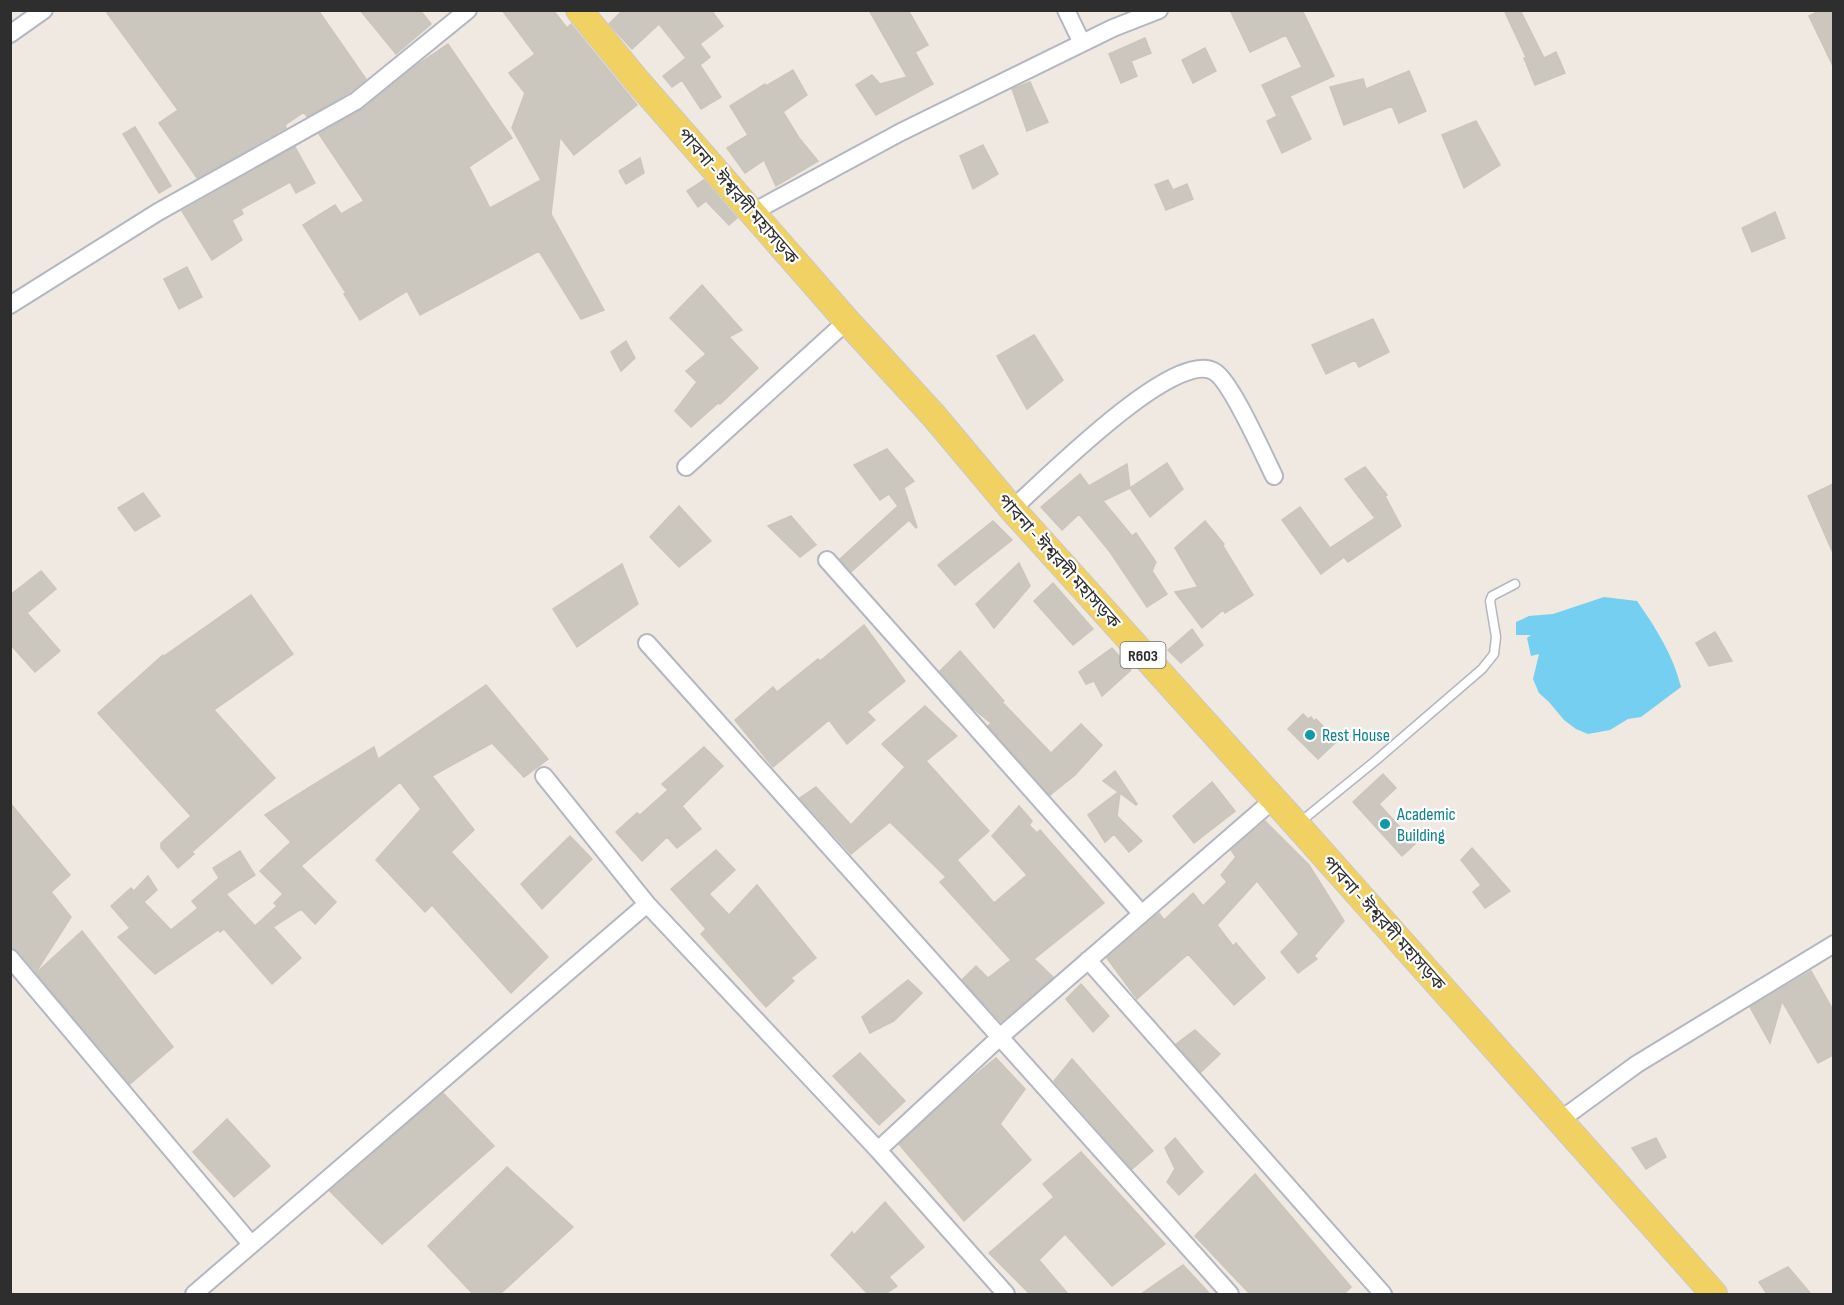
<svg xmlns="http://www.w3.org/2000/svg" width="1844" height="1305" font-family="'Sofia Sans Condensed','Noto Sans Bengali',sans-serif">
  <rect width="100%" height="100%" fill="#efe9e1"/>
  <path fill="#75cff0" d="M1604,597L1637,601C1656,628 1673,655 1681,687L1641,717L1628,719L1610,730L1588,734L1576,729L1564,720L1549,702L1539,693L1533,679L1539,654L1531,656L1527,638L1531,635H1516V622L1529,616L1553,614Z"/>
  <path fill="#cbc7bf" stroke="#cbc5ba" stroke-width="1.5" d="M105,10H318L366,79L350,92L307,117L304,112L285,125L286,128L197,178L159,123L178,110Z
    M360,10H420L431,24L396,54Z
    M502,10H553L567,28L571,24L637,105L574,155L560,137L551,214L604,310L581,319L539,251L420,315L407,291L360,320L344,294L346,293L303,225L335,205L341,214L364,201L319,134L363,109L414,67L448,44L512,138L469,167L490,208L541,180L512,128L525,93L509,73L535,54Z
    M623,10H711L723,26L700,44L710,57L700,65L721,97L701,109L682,80L672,87L663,76L686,58L659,24L632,49L609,24Z
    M869,10H908L928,45L915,52L933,84L876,115L856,85L872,75L880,84L907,77Z
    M1230,10H1302L1334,76L1290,96L1311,139L1282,153L1267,121L1277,116L1262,85L1302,67L1286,35L1250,52Z
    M1504,10H1520L1544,58L1556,52L1565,73L1535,85L1524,58L1526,57Z
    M1821,10H1833V66L1809,16Z
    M1145,38L1151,53L1131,61L1137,76L1121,83L1109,54Z
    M1205,48L1216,71L1193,83L1182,60Z
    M793,70L807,95L783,112L799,138L818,161L776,186L764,160L745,173L727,148L748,135L730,106L765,84L766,86Z
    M1409,71L1426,111L1399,123L1392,106L1344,125L1330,87L1363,79L1366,89Z
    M1030,82L1048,122L1027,131L1012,89Z
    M1476,121L1500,165L1464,188L1442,135Z
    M135,127L171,186L159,193L123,134Z
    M983,145L998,174L973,189L960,156Z
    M295,147L315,183L296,193L290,182L241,209L243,214L232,220L242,240L212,260L182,211Z
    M640,158L644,173L626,184L619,171Z
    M704,180L737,218L729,225L706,201L698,207L687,191Z
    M1168,180L1173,190L1187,184L1193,199L1166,210L1155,185Z
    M1775,212L1785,238L1752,252L1742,228Z
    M187,267L202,297L179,309L164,279Z
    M702,285L742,330L729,337L758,368L720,404L718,403L691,427L675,411L697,382L686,371L706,354L670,318Z
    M1373,319L1389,352L1359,367L1355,360L1326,374L1312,345Z
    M1034,335L1063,380L1027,409L997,356Z
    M626,341L635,358L621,371L611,352Z
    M887,449L914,481L904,488L917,527L916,528L909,520L851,572L840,559L898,506L889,494L880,500L854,465Z
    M1167,463L1183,489L1150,517L1130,488Z
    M1127,464L1130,488L1103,501L1132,536L1136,533L1156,562L1152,571L1167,594L1147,607L1110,552L1079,514L1062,530L1041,507L1080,474L1089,486Z
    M1365,467L1387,495L1385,496L1401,526L1348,562L1344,557L1321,574L1282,520L1300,507L1330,548L1375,518L1345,479Z
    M1833,484V553L1808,496Z
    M143,493L160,516L135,531L118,508Z
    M679,506L711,541L679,567L650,537Z
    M791,516L816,545L800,557L768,526Z
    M993,521L1012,540L955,585L938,565Z
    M1205,521L1224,544L1223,546L1253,595L1225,613L1223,610L1202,628L1175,592L1198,587L1175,548Z
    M1019,563L1030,586L994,628L976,604Z
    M622,564L638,604L577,647L553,609Z
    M41,571L56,589L27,613L60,651L35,672L10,644V595Z
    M1053,583L1093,629L1073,645L1034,601Z
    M251,595L293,654L214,710L275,778L192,852L194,854L178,868L161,848V843L191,816L98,713L163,655L164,656Z
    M864,625L905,681L867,712L875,720L847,744L829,720L773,767L735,720L773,687L777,692L818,659L820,661Z
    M1192,629L1203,645L1181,663L1168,650Z
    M1715,632L1732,661L1709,666L1696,643Z
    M1112,648L1131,670L1102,696L1094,681L1086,684L1079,672Z
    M960,651L1004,701L1002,702L1051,753L1081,724L1102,745L1075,775L1050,795L988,726L991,723L971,707L940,671Z
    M486,685L548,759L524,777L492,743L432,776L474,830L451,852L548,957L511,993L432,905L425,912L376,860L421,809L400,782L301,866L336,902L315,924L301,909L273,927L301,958L272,984L224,929L220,932L218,930L155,974L118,937L130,928L111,906L131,888L134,891L148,876L157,890L144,902L171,930L198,908L192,901L219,878L213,868L240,851L255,875L226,894L255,926L277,906L274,903L283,894L260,871L291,842L265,815L374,747L378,759Z
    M925,706L957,736L926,761L989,831L957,860L994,903L1027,875L992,836L1019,806L1032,821L1029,825L1037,833L1040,830L1104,903L1034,959L1053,977L1001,1022L962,980L976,966L988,978L1011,960L940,882L946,877L890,822L851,854L800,798L816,787L851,825L905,767L882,744Z
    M1303,714L1308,719L1311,717L1314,721L1316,719L1337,741L1318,759L1288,729Z
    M704,747L723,766L682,806L701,829L677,848L667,837L642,861L616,832L637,813L640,815L668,790L662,784Z
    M1115,771L1137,804L1136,805L1120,793L1117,816L1142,841L1129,852L1114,834L1105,842L1088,815L1118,792L1103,781Z
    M1383,774L1396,788L1379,804L1415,844L1402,856L1353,802Z
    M1212,782L1235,811L1194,843L1173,816Z
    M10,803L70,875L51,892L71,917L36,972L18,951L10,948Z
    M1265,821L1309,865L1344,921L1314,956L1317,959L1298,973L1281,952L1299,934L1257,881L1217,925L1233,946L1236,943L1265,978L1234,1005L1188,954L1137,999L1107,958L1159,913L1164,920L1193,893L1203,906L1227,882L1221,875L1236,857L1231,850Z
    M570,836L592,859L542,909L521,884Z
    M1472,848L1510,891L1485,908L1473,892L1481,885L1461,860Z
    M716,850L735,870L709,894L729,915L757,885L816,958L791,978L794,981L766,1007L701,934L706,929L671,889Z
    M82,931L173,1047L130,1084L36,973Z
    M1811,971L1833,1010V1055L1818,1063L1782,1001L1770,1043L1750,1007Z
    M908,980L922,993L894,1021L870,1033L862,1017Z
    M1081,984L1109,1016L1093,1032L1066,999Z
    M1195,1030L1220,1054L1201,1072L1176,1044Z
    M860,1053L905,1101L879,1125L833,1076Z
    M996,1058L1025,1089L1000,1124L1031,1160L964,1221L899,1144L975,1075Z
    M1072,1059L1153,1151L1132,1169L1054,1081Z
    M443,1093L494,1146L382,1244L330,1191Z
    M227,1119L270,1166L234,1197L193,1152Z
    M1175,1138L1203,1172L1179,1195L1167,1182L1175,1169L1165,1148Z
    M1656,1138L1666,1157L1646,1169L1632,1148Z
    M1081,1152L1165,1244L1112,1286L1065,1234L1039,1260L1068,1294H1030L989,1253L1054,1197L1043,1184Z
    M507,1167L573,1227L500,1294H473L428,1246Z
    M1255,1174L1351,1287L1344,1294H1250L1195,1236Z
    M885,1202L924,1247L889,1277L897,1286L885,1294H868L831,1255L852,1232L854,1235Z
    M1183,1265L1210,1294H1141Z
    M1788,1267L1811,1294H1767L1759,1282Z"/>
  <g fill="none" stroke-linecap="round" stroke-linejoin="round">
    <defs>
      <path id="lane" d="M1299,823L1374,762L1482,669L1494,654L1496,637L1490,601L1492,596L1515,584"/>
      <path id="street" d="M1066,10L1082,43
        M10,34L44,10
        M753,212L901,132L1113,28L1159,10
        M10,305L158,212L356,101L468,10
        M686,467L847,321
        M1012,509C1043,482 1176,346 1215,372C1232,383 1263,454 1274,476
        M827,560L1141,913
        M647,643L1230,1294
        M544,776L647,904L878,1150L1006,1294
        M10,958L251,1244
        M1088,960L1383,1294
        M1559,1121L1637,1064L1834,944
        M878,1150L1001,1036L1273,800
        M194,1294L647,904"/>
      <path id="primary" d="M579,10L638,82L847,321L934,416L1012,509L1297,825L1714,1294"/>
    </defs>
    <use href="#lane" stroke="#b4b7c1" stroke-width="11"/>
    <use href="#street" stroke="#b4b7c1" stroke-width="20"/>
    <use href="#primary" stroke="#c9c9c9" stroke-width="28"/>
    <use href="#lane" stroke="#fff" stroke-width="8"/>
    <use href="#street" stroke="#fff" stroke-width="16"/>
    <use href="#primary" stroke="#f2d163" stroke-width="26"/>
  </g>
  <g fill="#0f9aa8" stroke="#fff" stroke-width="2">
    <circle cx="1310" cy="735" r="6"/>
    <circle cx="1385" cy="824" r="6"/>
  </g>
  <g text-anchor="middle" stroke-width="4.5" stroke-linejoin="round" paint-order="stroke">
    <rect fill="#fff" stroke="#6d6d6d" stroke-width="1.5" x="1120.5" y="642" width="45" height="26" rx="4.5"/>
    <g font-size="16" font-weight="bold" fill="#2e2e2e">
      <text x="1143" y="661">R603</text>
    </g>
    <g font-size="18" fill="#2e2e2e" stroke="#fff">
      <text transform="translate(738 196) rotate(49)" y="6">পাবনা - ঈশ্বরদী মহাসড়ক</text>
      <text transform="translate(1059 561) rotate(48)" y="6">পাবনা - ঈশ্বরদী মহাসড়ক</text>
      <text transform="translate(1384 923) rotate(48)" y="6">পাবনা - ঈশ্বরদী মহাসড়ক</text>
    </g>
    <g font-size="18" fill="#0d838f" stroke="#fff" text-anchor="start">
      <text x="1322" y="741">Rest House</text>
      <text x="1397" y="820">Academic<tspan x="1397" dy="21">Building</tspan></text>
    </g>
  </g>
  <rect width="1844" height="1305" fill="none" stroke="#2e2e2e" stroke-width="24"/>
</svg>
